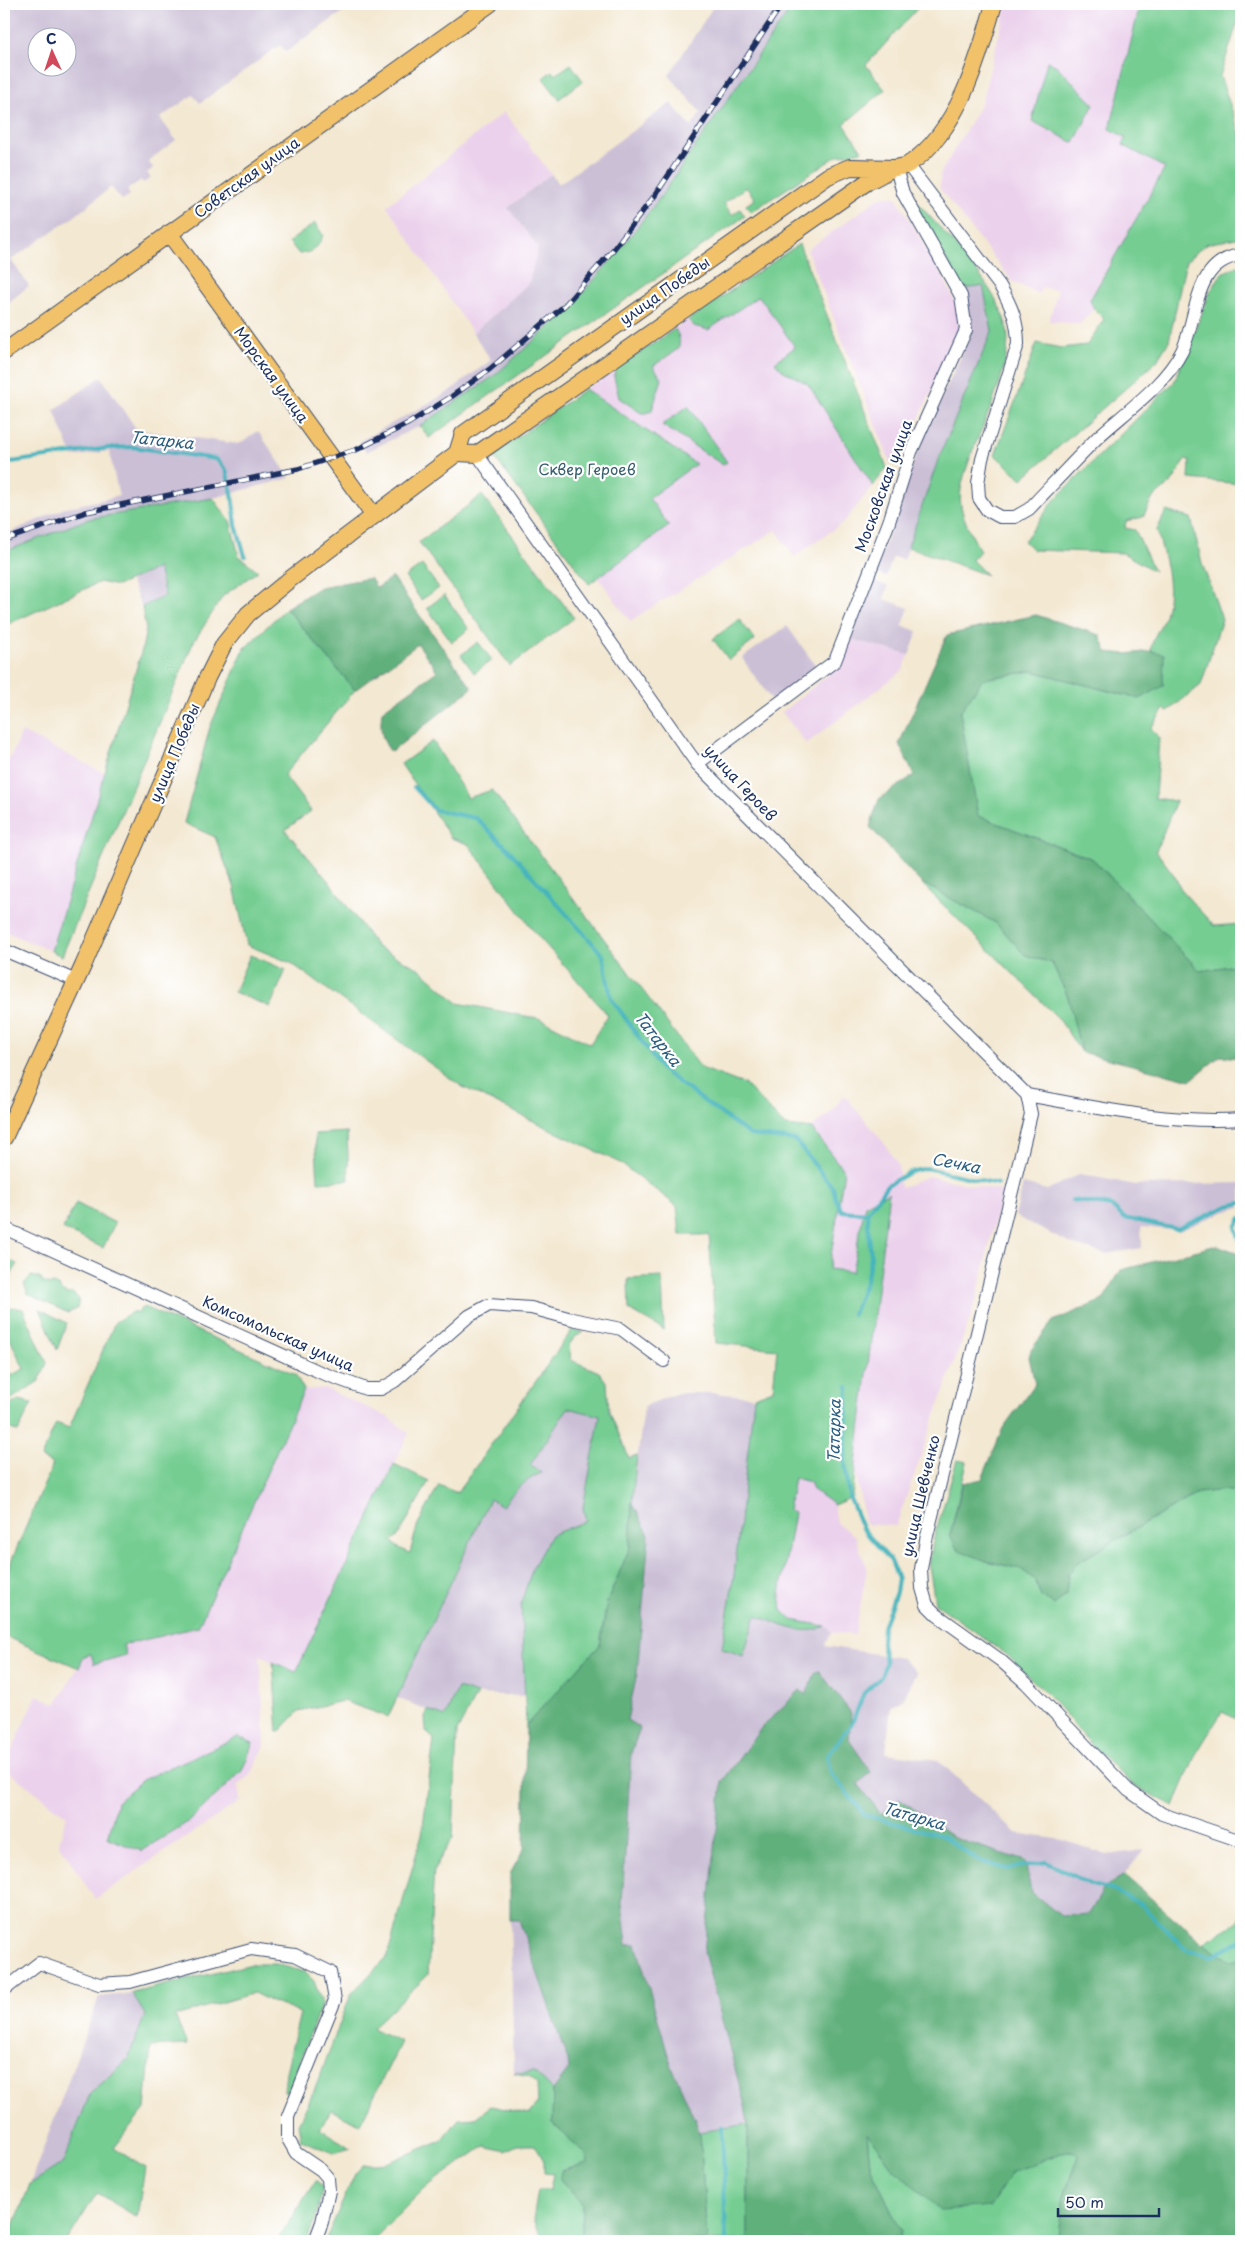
<svg xmlns="http://www.w3.org/2000/svg" width="1245" height="2245" font-family="'Playpen Sans',sans-serif">
  <rect width="100%" height="100%" fill="#fff"/>
  <filter id="ink" filterUnits="userSpaceOnUse"><feTurbulence type="fractalNoise" baseFrequency=".02" numOctaves="2"/><feDisplacementMap in="SourceGraphic" scale="10" xChannelSelector="R" yChannelSelector="G"/><feConvolveMatrix kernelMatrix="1 2 1 2 8 2 1 2 1" color-interpolation-filters="sRGB"/></filter>
  <filter id="wash" filterUnits="userSpaceOnUse"><feTurbulence type="fractalNoise" baseFrequency=".0096" numOctaves="4" result="noise"/><feDisplacementMap in="SourceGraphic" scale="20" xChannelSelector="R" yChannelSelector="G"/><feGaussianBlur stdDeviation="1.12" result="paint"/><feColorMatrix in="noise" values="0 0 0 0 0 0 0 0 0 0 0 0 0 0 0 0 0 1.4 0 .05"/><feComposite in="paint" operator="in"/></filter>
  <g filter="url(#wash)">
    <rect width="100%" height="100%" fill="#f3e8d1"/>
    <path fill="#ebd1ec" d="M1007,4H1140L1110,129L1126,138L1123,145L1165,168L1090,300L1094,309L1080,324L1049,321L1058,290L1041,287L1039,294L1013,282L940,189V174L981,104Z
      M504,112L551,174L508,208L538,247L529,283L473,333L387,206Z
      M882,196L896,197L944,279L955,301L960,332L897,464H891L807,250Z
      M799,244L887,468L844,522L794,557L776,530L630,621L598,577L669,526L649,498L695,464L585,389Z
      M851,639L909,655L903,670L806,744L782,712L844,662Z
      M22,732L106,774L51,951L4,931V771Z
      M844,1095L884,1143L898,1165L901,1188L928,1176L1002,1191L976,1301L896,1526L865,1524L854,1462L802,1135L831,1113Z
      M324,1388L388,1417L409,1433L296,1673L260,1656L265,1746L250,1775L238,1785L240,1801L95,1899L59,1843L67,1816L4,1768L37,1695L56,1704L78,1668L84,1656L91,1654L94,1664L126,1654L123,1646L198,1627L304,1390Z
      M794,1478L810,1482L813,1490L834,1505L837,1523L855,1536L867,1568L855,1635L832,1632L825,1626L792,1620L782,1610L780,1595L794,1513L788,1510Z"/>
    <path fill="#cbbfd6" fill-rule="evenodd" d="M4,4H354L286,52L280,45L200,103L193,95L160,118L176,140L148,161L153,168L147,173L151,178L143,183L141,180L127,190L130,195L122,200L111,187L75,216L11,260L29,286L4,306ZM38,38H68V68H38Z
      M715,4H794L659,199L615,256L566,312L494,376L420,426L366,452L360,441L447,393L491,360L473,333L529,283L538,247L508,208L551,174L559,184L671,103L691,127L701,113L669,75Z
      M983,285L992,331L938,460L904,560L893,557L886,577L875,573L917,453L971,334L963,289Z
      M101,377L137,430L239,444L258,431L290,478L213,498L88,519L4,552V535L65,508L119,496L109,451L73,457L54,410Z
      M159,567L165,596L142,607L130,581Z
      M872,581L888,586L884,599L909,608L902,626L918,631L909,655L851,639Z
      M787,626L816,666L772,701L742,658Z
      M1080,1174L1135,1185L1241,1183V1207L1224,1212L1179,1231L1141,1227L1142,1248L1106,1254L1071,1244L1015,1216L1023,1184L1047,1190Z
      M678,1393H715L754,1397L734,1576L722,1648L743,1656L756,1615L791,1628L808,1630L825,1626L832,1632L825,1646L902,1658L917,1673L902,1701L891,1706L886,1753L938,1760L1016,1833L1063,1840L1107,1855L1144,1850L1124,1875L1105,1887L1089,1914L1061,1916L1031,1892L1024,1861L954,1838L900,1799L881,1814L858,1784L871,1772L848,1740L851,1713L816,1672L806,1695L800,1690L762,1727L722,1782L748,2124L700,2132L671,2064L636,1944L627,1946L622,1903L631,1753L640,1728L627,1720L637,1674L649,1535L632,1502L644,1406Z
      M568,1408L601,1416L583,1508L586,1521L551,1535L521,1603L526,1696L477,1694L458,1688L445,1717L397,1698L490,1499L503,1506L511,1494L524,1481L541,1473L530,1465Z
      M519,1919L568,2061L569,2069L553,2090L534,2072L514,2073L510,1920Z
      M132,1993L145,2015L128,2059L90,2094L63,2163L30,2184L99,1997Z"/>
    <path fill="#75cd92" stroke="#487e78" d="M794,4H918L917,9L866,65L885,90L844,124L862,151L837,156L751,212L746,205L755,199L746,187L724,203L732,215L740,209L745,216L429,438L420,426L494,376L566,312L615,256L659,199Z
      M1140,4H1167L1184,8L1187,4H1241V13L1220,76L1241,136V237L1206,244L1186,261L1169,341L1157,361L1022,479L995,455L1037,343L1061,348L1087,345L1104,319L1094,309L1090,300L1165,168L1123,145L1126,138L1110,129Z
      M1047,61L1057,66L1094,104L1074,143L1032,121Z
      M571,64L583,81L559,99L543,78L552,71L555,75Z
      M913,201L917,202C946,236 994,282 1006,324C1016,360 983,423 970,458C965,474 958,489 961,506C964,522 973,537 980,551L972,560L987,575L908,547L938,460L992,331L983,286L963,289Z
      M315,223L323,235C319,248 312,253 299,254L289,242Z
      M799,244L887,468L873,486L808,384L782,370L775,362L795,347L759,296L708,330L694,326L688,320Z
      M1240,265L1241,484L1189,479L1190,460H1185L1173,481L1152,499L1143,517L1126,521L1125,528L1135,530L1154,571L1123,553L1033,550L1024,541L1056,498L1174,382L1211,290L1222,273Z
      M675,329C679,335 681,342 678,349L653,366L662,379L652,410L647,413H641L619,398L614,377L616,368Z
      M585,389L696,464L649,498L669,526L589,584L493,455Z
      M688,406L727,462L723,465L662,425Z
      M482,495L574,618L510,666L419,542Z
      M213,498L230,521L239,556L258,571L223,596L193,643L62,956L51,951L142,650L146,629L142,607L165,596L158,568L117,586L100,582L4,626V552L88,519Z
      M1166,511L1191,518L1202,563L1222,619L1201,685L1168,711L1164,709L1151,728L1159,738L1155,798L1176,801L1156,851L1174,875L1182,891L1214,926L1241,924V964L1200,971L1093,859L978,816L960,712L983,679L1032,671L1139,699L1164,655L1151,651C1152,636 1161,628 1165,615C1174,585 1164,558 1157,530Z
      M422,565L439,588L421,600L405,577Z
      M444,595L469,629L452,642L427,608Z
      M286,608L355,690L284,775L311,811L285,830L331,884L377,947L420,969L458,1003L541,1019L590,1044L608,1015L537,935L468,844L451,838L401,764L433,741L468,798L492,790L701,1068L746,1085L785,1126L812,1129L844,1171L829,1269L852,1272L865,1205L889,1192L852,1497L834,1505L813,1490L810,1482L794,1478L788,1510L794,1513L780,1594L782,1610L792,1620L825,1626C804,1638 776,1623 756,1615L743,1656L722,1648L734,1576L754,1397L773,1390L777,1349L716,1343L709,1235H680L677,1206L620,1163L461,1086L291,963L247,945L234,886L215,837L184,823L210,727L244,649Z
      M739,619L755,640L729,660L713,639Z
      M478,642L492,660L474,673L461,655Z
      M920,882L996,923L1025,955L1052,963L1068,997L1081,1052L1059,1019Z
      M250,955L286,970L270,1007L234,992Z
      M347,1132L349,1180L318,1182L315,1134Z
      M76,1203L115,1223L103,1248L63,1229Z
      M4,1258L17,1264L7,1284L4,1282Z
      M31,1276L41,1278L42,1282L50,1285L53,1284L59,1287L61,1291L68,1294L72,1293L79,1299L77,1309L68,1313L28,1294L24,1284Z
      M662,1277L664,1330L629,1310L628,1279Z
      M12,1307L23,1309L47,1363L39,1381L4,1404V1379L24,1369L4,1326V1311Z
      M144,1307L295,1374L304,1390L198,1627L123,1645L126,1655L94,1664L91,1654L84,1656L79,1668L4,1636V1578L53,1464L41,1458L56,1423L69,1428L115,1322L134,1311L135,1313Z
      M40,1309L67,1323L57,1350Z
      M572,1330L584,1332L575,1337L569,1345L571,1360L599,1372L607,1383L609,1411L629,1458L637,1455L632,1502L630,1547L607,1602L600,1645L526,1725L521,1603L533,1567L551,1535L586,1521L583,1508L600,1416L568,1408L530,1465L541,1473C524,1481 514,1490 503,1506L490,1499L388,1717L343,1701L299,1711L278,1733L273,1662L296,1672L394,1464L429,1481L399,1535L392,1541L397,1547L410,1553L417,1527L439,1485L457,1493Z
      M18,1400L32,1403L18,1432L4,1426V1409Z
      M957,1460L967,1462L950,1535L986,1561L1021,1569L1035,1580L1041,1597L1066,1595L1068,1574L1078,1562L1198,1493L1224,1490L1241,1493V1721L1222,1712L1196,1754L1174,1806L1134,1786L1087,1740L1052,1699L1006,1654L935,1603L929,1566L933,1541Z
      M458,1688L477,1694L457,1732L453,1838L434,1869L428,1975L372,2028L401,2042L360,2124L331,2110L320,2129L351,2148L334,2153L301,2140L298,2124L315,2089L351,1994L387,1957L422,1834L434,1739L426,1732L425,1717L428,1710L445,1717Z
      M238,1737L253,1743L242,1771L188,1822L141,1851L108,1838L117,1802L142,1780Z
      M1241,1917V1959L1231,1961L1203,1943L1236,1923Z
      M252,1964H276L305,1972L314,1981L322,2003L288,2092L284,2091L286,2072L300,2013L272,2002L254,1993L175,2016L187,2045L151,2047L145,2109L114,2148L145,2168L137,2217L97,2193L67,2241H8L30,2184L63,2163L90,2094L128,2059L145,2015L132,1993Z
      M534,2072L553,2090L552,2123L586,2154L587,2163L561,2171L560,2179L582,2204V2241H545L533,2221L538,2190H550L553,2174L544,2173V2161L535,2145H517L505,2151L485,2146L425,2188L372,2241H325L355,2174L363,2165L387,2163L442,2140L459,2119L475,2118L491,2106L529,2114L538,2103L537,2084L529,2076L514,2073Z
      M748,2124V2241H707L700,2132Z
      M867,2132L892,2167L990,2206L1012,2172L1066,2151H1073L1078,2156L1064,2196L1057,2241H897L901,2231L870,2166Z
      M316,2180L323,2188L315,2221L306,2241H277Z"/>
    <path fill="#60b07c" stroke="#3e706d" d="M392,577L472,688L391,752C380,738 380,727 382,711L437,671L418,644L355,690L286,608L320,587L370,578L377,588Z
      M1036,615L1100,635L1107,652L1126,654L1151,651L1164,654L1163,686L1140,699L1032,671L983,679L960,712L978,816L1093,859L1200,971L1241,964V1058L1220,1056L1191,1080L1081,1052L1068,997L1052,963L1025,955L996,923L920,882L870,827L879,799L914,775L899,744L947,635Z
      M1217,1245L1241,1254V1493L1224,1490L1198,1493L1078,1562L1068,1574L1066,1595L1054,1605L1041,1597L1035,1580L1021,1569L986,1561L957,1549L950,1535L963,1483L982,1479L1003,1428L1035,1384L1029,1357L1031,1350L1053,1321L1103,1300L1121,1270Z
      M632,1502L649,1535L637,1674L627,1720L640,1728L631,1753L622,1903L627,1945L636,1944L671,2064L700,2132L707,2241H582V2204L560,2179L561,2171L587,2163L586,2154L552,2123L553,2090L569,2069L568,2061L519,1920H510V1874L524,1849L526,1725L600,1645L607,1602L630,1547Z
      M816,1672H820L851,1713L849,1740L871,1772L858,1784L881,1814L900,1799L954,1838L1025,1861L1031,1892L1061,1916L1089,1914L1105,1887L1124,1875L1203,1943L1231,1961L1241,1959V2241H1057L1064,2196L1078,2156L1073,2151H1066L1012,2172L990,2206L941,2210L892,2167L867,2133L870,2166L901,2231L897,2241H748V2124L745,2106L704,1952L722,1782L762,1727L800,1690L806,1695Z"/>
    <g fill="none" stroke-linecap="round" stroke-linejoin="round">
      <path stroke="#45b4be" stroke-width="4" d="M4,463L108,448L133,447L216,459L226,470L232,493L236,525L245,556
        M414,787L435,810L476,818L509,850L603,955L611,998L662,1070L750,1135L795,1140L833,1188L836,1200L842,1211L867,1213
        M1072,1200L1111,1206L1124,1218L1177,1229L1228,1206L1241,1203
        M867,1213L887,1185L910,1172L926,1168L998,1184
        M1241,1218L1236,1227L1241,1246
        M853,1314L866,1281L871,1257L867,1213
        M848,1387L845,1462L849,1496L862,1528L891,1561L898,1579L896,1592L883,1627L882,1643L886,1663L880,1678L864,1693L852,1723L827,1756L831,1773L865,1815L943,1836L977,1860L1006,1869L1046,1862L1092,1885L1112,1890L1141,1904L1185,1949L1211,1956L1241,1940
        M722,2127L726,2241"/>
    </g>
  </g>
  <g filter="url(#ink)">
    <g fill="none" stroke-linecap="round" stroke-linejoin="round">
      <defs>
        <path id="minor" d="M908,165L1000,286C1011,305 1018,321 1018,344L982,459L978,483L979,498L987,510L1000,517H1015L1029,509C1051,486 1074,461 1097,438C1124,413 1165,385 1182,351C1198,318 1193,261 1241,255
          M477,454L697,764L1027,1095L1031,1114L926,1540L921,1569L922,1588L927,1605L937,1615L1000,1660L1026,1683L1128,1790L1162,1814L1241,1841
          M697,764L835,661L889,522L911,452L966,330L961,296L903,193L896,168
          M4,950L76,981
          M1027,1095C1098,1108 1169,1124 1241,1119
          M4,1228L322,1373L366,1389H381L395,1381L469,1316L489,1305L531,1308L572,1319L621,1329L664,1361
          M4,1990L39,1963L99,1984L130,1982L251,1949L295,1955L330,1972L335,2000L288,2116V2139L296,2153L321,2170L328,2178L329,2191L322,2222L315,2241"/>
        <path id="major" d="M169,233L374,516
          M4,352L490,4
          M457,453L477,454L867,182C876,178 885,172 894,168C899,167 905,167 909,164C958,132 979,57 994,4
          M4,1138L83,966L207,678L224,644L248,614L289,580L457,453L463,434L828,176L850,167L896,168"/>
      </defs>
      <use href="#minor" stroke="#3b4b6f" stroke-width="14"/>
      <use href="#major" stroke="#3b4b6f" stroke-width="18"/>
      <use href="#minor" stroke="#fff" stroke-width="12"/>
      <use href="#major" stroke="#f2c26a" stroke-width="16"/>
      <defs>
        <path id="rail" d="M4,540L86,512L298,469L358,449L409,423L451,397L490,369L565,305L612,251L656,194L782,4"/>
      </defs>
      <use href="#rail" stroke="#1b2f5e" stroke-width="5.5"/>
      <use href="#rail" stroke="#fff" stroke-width="4" stroke-dasharray="11" stroke-linecap="butt"/>
    </g>
  </g>
  <g text-anchor="middle" stroke-width="4.5" stroke-linejoin="round" paint-order="stroke">
    <g font-size="15" fill="#1b2f5e" stroke="#fff">
      <text transform="translate(247 178) rotate(-36)" y="5">Советская улица</text>
      <text transform="translate(665 291) rotate(-35)" y="5">улица Победы</text>
      <text transform="translate(271 375) rotate(54)" y="5">Морская улица</text>
      <text transform="translate(884 486) rotate(-70)" y="5">Московская улица</text>
      <text transform="translate(175 753) rotate(-67)" y="5">улица Победы</text>
      <text transform="translate(740 783) rotate(47)" y="5">улица Героев</text>
      <text transform="translate(278 1334) rotate(24)" y="5">Комсомольская улица</text>
      <text transform="translate(921 1496) rotate(-77)" y="5">улица Шевченко</text>
    </g>
    <g font-size="15" fill="#365e6e" stroke="#fff">
      <text x="587" y="475">Сквер Героев</text>
    </g>
    <g font-size="16" font-style="italic" fill="#2a5e80" stroke="#fff">
      <text transform="translate(162 440) rotate(6)" y="6">Татарка</text>
      <text transform="translate(658 1039) rotate(52)" y="6">Татарка</text>
      <text transform="translate(956 1163) rotate(11)" y="6">Сечка</text>
      <text transform="translate(834 1431) rotate(-89)" y="6">Татарка</text>
      <text transform="translate(914 1816) rotate(16)" y="6">Татарка</text>
    </g>
  </g>
  <rect width="1245" height="2245" fill="none" stroke="#fff" stroke-width="20"/>
  <g transform="translate(52 52) rotate(357)"><circle r="24" fill="#ffffff" stroke="#a4acbf"/>
  <path d="M0-4L9 19L0 12L-9 19Z" fill="#d1495b"/>
  <text y="-8" font-size="14" font-weight="bold" text-anchor="middle" fill="#1b2f5e">С</text>
  </g>
  <path d="M1058 2208v8h101v-8" fill="none" stroke="#1b2f5e" stroke-width="2.5"/>
  <text x="1065" y="2208" font-size="15" fill="#1b2f5e" stroke="#ffffff" stroke-width="4" paint-order="stroke">50 m</text>
</svg>
